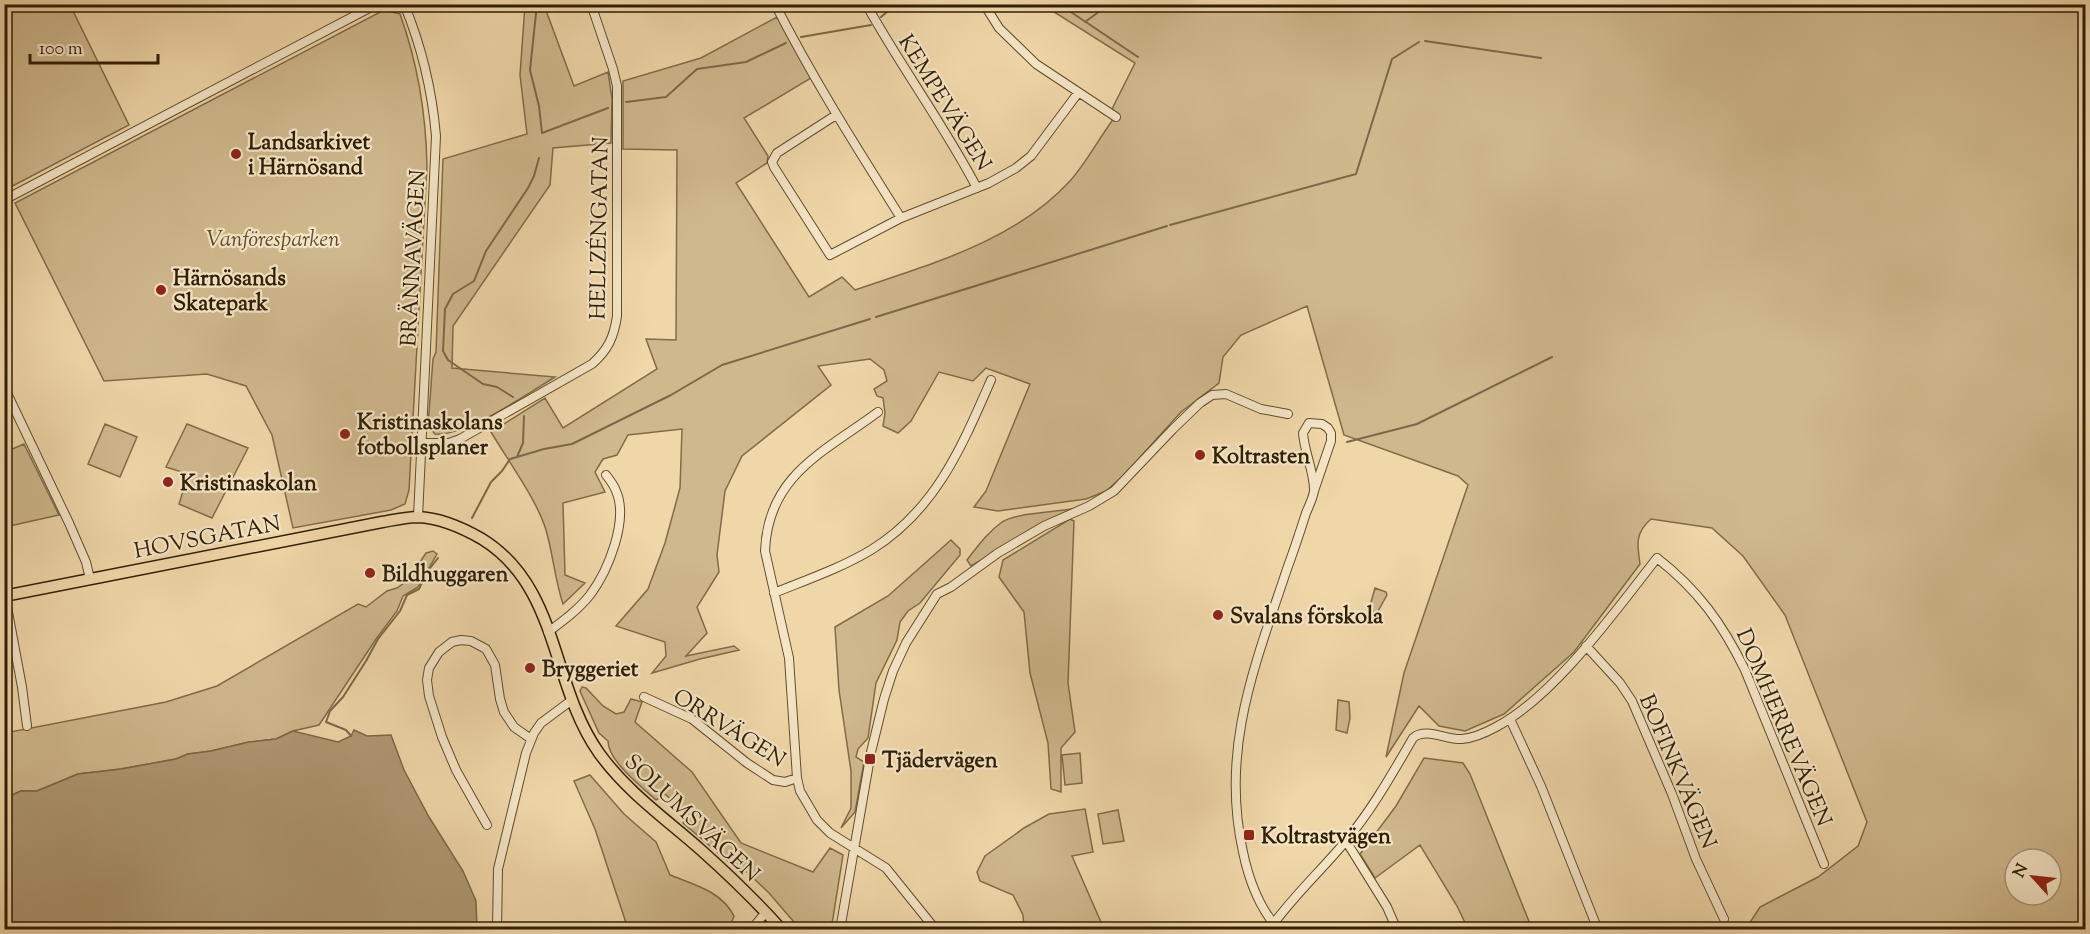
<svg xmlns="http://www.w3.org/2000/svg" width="2090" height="934" font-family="'Sorts Mill Goudy',serif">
  <rect width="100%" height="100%" fill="#f0d7a8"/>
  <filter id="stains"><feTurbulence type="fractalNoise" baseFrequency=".00333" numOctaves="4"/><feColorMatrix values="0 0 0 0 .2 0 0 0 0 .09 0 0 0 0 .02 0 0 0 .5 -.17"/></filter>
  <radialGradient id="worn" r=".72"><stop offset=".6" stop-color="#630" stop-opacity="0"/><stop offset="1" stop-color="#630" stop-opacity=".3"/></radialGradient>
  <path fill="#cfb88c" stroke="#806c48" stroke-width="1.5" fill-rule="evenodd" d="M5,4L70,5L129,125L5,190Z
    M525,5H544L574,86L608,72L612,99L611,143L553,148L550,185L453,326L452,368L555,377C527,394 465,437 435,434L428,426L433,359L436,352L443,159L527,134L520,75Z
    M1043,5H2085V929H1743L1747,927L1760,907L1818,877L1858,846L1867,822L1785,615L1743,556L1712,528L1651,519C1635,533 1637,544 1640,564L1574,652L1504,714L1465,731L1439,726L1419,706L1386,757L1404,673L1468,485L1458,476L1344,435L1307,306L1241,335L1223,357L1219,383L1181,412L1122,477L1106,491L1086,499L998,511L974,507L986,491L1030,384L986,368L973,381L939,372L911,421L898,433L883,426L885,413L883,398L877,396L874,389L887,381L884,370L870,359L818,366L831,385L742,456L725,491L717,555L719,572L697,607L707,633L686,656L734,646L739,650L700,659L652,673L666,656L665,642L616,626L648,589L665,543L680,488L682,429L628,435L617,455L603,459L595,472L605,492L563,503L565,575L585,583L563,604C555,580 553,554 546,530C537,500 507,459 491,432L545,398L563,428L657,369L646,339L676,340L677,150L623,149V81L701,58L777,17L811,78L744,118L768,156L767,163L736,183L809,297L842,277L855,290C930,264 1014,242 1070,181C1086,163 1098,140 1112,121V109L1135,63ZM2015,859H2051V895H2015Z
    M384,10L400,14C418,64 426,113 427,166L409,490L405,504L391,510L293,528L272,435L246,386L207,374L104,381L15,203Z
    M105,424L137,437L120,477L88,464Z
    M187,424L248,448L212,518L179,504L184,488L185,473L166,467Z
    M24,444L59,515L5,527V452Z
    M1072,509L971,566L967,560C978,546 988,532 1002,522C1017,513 1053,512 1072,509Z
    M1070,519L1074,521L1068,683L1075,732L1061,748V792L1051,789L1048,743L1030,673L1024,612L999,577L1003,560Z
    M951,540L960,549V555L920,603L908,611L900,622L897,640L876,683L868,738L858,749L856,757L864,762L855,812L841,828L851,808V771L839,690L835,627L888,596Z
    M433,551L437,554L418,587L403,596L397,611L376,639L319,725L293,731L276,739L249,742L211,751L188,754L176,759L121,769L78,774L37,791H21L5,798V733L166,702L217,686L358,604L366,607L387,591L397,588L408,580L426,553Z
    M1375,588L1386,592L1387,595L1377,613L1369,609Z
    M582,687L586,688L603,706L616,714L624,712L631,699L642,702L635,722L692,772L741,843L813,872L830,848L843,855L832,924L829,929H800L769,893L747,872L735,867L683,823C689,810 673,802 665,794L656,800C642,787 608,761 608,741L599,733L580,691Z
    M1338,700L1349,702L1350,718L1347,733L1336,730Z
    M1080,753L1082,783L1065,785L1062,755Z
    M1424,758L1463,763L1470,774L1532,929H1468L1457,906L1420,845L1375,878L1360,854L1396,806Z
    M590,775L624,814L656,842L670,875C695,885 721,891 734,916L729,929H628L595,829L574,781Z
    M1085,809L1093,852L1072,856L1104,929H1024L1023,915L1013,895L980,881L977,872L985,856L1024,828L1049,814Z
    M1118,810L1124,841L1103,844L1098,814Z"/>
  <path fill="#af9871" stroke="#7c6846" stroke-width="1.5" d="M354,730L367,736L391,735L404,770L429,817L463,871L476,901L477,929H5V798L21,791H37L78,774L121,769L176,759L188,754L211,751L249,742L276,739L293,731L338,742L351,736Z"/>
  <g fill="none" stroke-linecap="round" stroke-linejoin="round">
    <path stroke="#7c6846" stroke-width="2" d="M537,4L530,70L539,106L542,133L608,108
      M1059,4L1138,57
      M1102,10L1108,4
      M881,17L888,11L890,4
      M1085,22L1100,11
      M801,37L871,25
      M1425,41L1541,58
      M626,102L666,97L697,69L746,62L786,43
      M1170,225L1356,174L1392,59L1419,42
      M876,317L1167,226
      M513,397L497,387L483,384L448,360L443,351L445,309L453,294L474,281L486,251L528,188L534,176L539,158
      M1347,442L1417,424L1552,357
      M517,457L544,449L572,444L671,395L722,365L870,319
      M472,518L491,482L502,471L510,459L517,457L523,443L524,416
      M351,736L346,730L326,722L330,711L343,697L366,661L378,639L400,611L407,595L419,589L427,572L438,558"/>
    <defs>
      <path id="minor" d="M404,4C422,47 432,90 436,136L418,517
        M691,4H696
        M775,4C813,79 857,148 901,218
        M866,4C901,67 944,125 977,188
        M984,4L999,28L1036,64L1116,117
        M836,115L777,153L772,162L774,167L830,255L901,218L989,183L1016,168L1031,156L1078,93
        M4,200L377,4
        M4,387L69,523L86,562L90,579
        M878,412C824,452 768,475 765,551L789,658L797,778L800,791L817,820L830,833L886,868L936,930
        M421,443H449L460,439L592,364C608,350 614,337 617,316V86L613,69L591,4
        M774,593C806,580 841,568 871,550C936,510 962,446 991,380
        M5,596L22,687L27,726
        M548,632C563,621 578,610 590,595C608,571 629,520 616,491C614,485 610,480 606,475
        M1586,646L1620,683L1632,701L1672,794L1696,859L1724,919
        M644,697L692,719L747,763L773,780L785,782L797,778
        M1510,719L1541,786L1598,930
        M487,825L456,770L442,737L429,696L427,680L429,668L439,652L452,642L461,640L471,641L486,649L495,665L500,699L504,712L514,727L531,739
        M1346,841L1387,907L1397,930
        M497,930L498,869L526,753L534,733L541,723L572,700
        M751,930L766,912
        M840,930L871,752L884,699L893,671L906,643L937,594L951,587L998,553L1044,526L1089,506L1114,491L1173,429L1200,403L1212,395L1226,394L1261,409L1288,414
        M1269,930C1291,898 1320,872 1345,842C1372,810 1392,774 1413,738C1426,727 1446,740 1462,739C1474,738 1485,733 1496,727C1555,696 1616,610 1657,558C1698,590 1722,623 1745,670L1824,864
        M1279,930C1259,908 1249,881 1243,852C1220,749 1255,665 1287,569C1294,550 1300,532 1306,513C1309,506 1313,498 1314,491C1315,475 1304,451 1303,433L1309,423L1322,424L1328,428L1331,433V441L1314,491"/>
      <path id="major" d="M4,596L382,522C394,520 407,517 418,517C441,518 463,528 482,539C560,587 550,684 599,753C627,792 666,819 701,850C729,875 756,901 782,930"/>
    </defs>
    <use href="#minor" stroke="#604d2e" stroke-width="10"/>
    <use href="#major" stroke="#301f05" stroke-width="13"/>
    <use href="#minor" stroke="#f5e5c6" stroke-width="8"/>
    <use href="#major" stroke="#f0d7a8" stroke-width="10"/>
  </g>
  <g fill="#8f2418" stroke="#f5e5c6" stroke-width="2">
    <circle cx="236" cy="154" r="6"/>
    <circle cx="161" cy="290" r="6"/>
    <circle cx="345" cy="434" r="6"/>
    <circle cx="1200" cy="455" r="6"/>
    <circle cx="168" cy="482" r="6"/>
    <circle cx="370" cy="573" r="6"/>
    <circle cx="1218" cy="615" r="6"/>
    <circle cx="530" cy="668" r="6"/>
    <rect x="864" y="753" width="12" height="12" rx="3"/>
    <rect x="1243" y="829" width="12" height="12" rx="3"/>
  </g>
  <g text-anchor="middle" stroke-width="4.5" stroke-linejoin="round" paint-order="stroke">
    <g font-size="22" fill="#301f05" stroke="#f5e5c6">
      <text transform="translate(946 102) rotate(58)" y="8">KEMPEVÄGEN</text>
      <text transform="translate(598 228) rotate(-89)" y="8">HELLZÉNGATAN</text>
      <text transform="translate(412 258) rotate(-87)" y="8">BRÄNNAVÄGEN</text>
      <text transform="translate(207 536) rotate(-11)" y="8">HOVSGATAN</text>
      <text transform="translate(730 727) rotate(32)" y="8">ORRVÄGEN</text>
      <text transform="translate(1785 727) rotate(67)" y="8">DOMHERREVÄGEN</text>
      <text transform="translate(1679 771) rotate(67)" y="8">BOFINKVÄGEN</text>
      <text transform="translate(693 817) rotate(43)" y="8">SOLUMSVÄGEN</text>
    </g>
    <g font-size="22" font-weight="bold" fill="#301f05" stroke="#f5e5c6" text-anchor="start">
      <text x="248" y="149">Landsarkivet<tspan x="248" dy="25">i Härnösand</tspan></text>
      <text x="173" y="285">Härnösands<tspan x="173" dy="25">Skatepark</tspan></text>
      <text x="357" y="429">Kristinaskolans<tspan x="357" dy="25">fotbollsplaner</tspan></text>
      <text x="1212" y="463">Koltrasten</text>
      <text x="180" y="490">Kristinaskolan</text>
      <text x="382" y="581">Bildhuggaren</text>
      <text x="1230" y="623">Svalans förskola</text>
      <text x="542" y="676">Bryggeriet</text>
      <text x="882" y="767">Tjädervägen</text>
      <text x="1261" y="843">Koltrastvägen</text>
    </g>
    <g font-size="22" font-style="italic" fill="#604d2e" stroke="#f5e5c6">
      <text x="273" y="246">Vanföresparken</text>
    </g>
  </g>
  <rect width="2090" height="934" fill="none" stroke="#f0d7a8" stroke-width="24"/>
  <rect x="6" y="6" width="2078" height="922" fill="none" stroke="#301f05" stroke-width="3"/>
  <rect x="12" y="12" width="2066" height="910" fill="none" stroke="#301f05" stroke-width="1.5"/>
  <g transform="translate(2033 877) rotate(297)"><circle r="28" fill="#f5e5c6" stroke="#a69679" stroke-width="1.5"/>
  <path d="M0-4.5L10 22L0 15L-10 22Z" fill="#8f2418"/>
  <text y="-9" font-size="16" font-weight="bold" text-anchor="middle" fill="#301f05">N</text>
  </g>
  <path d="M30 54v9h128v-9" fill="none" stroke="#301f05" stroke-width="3"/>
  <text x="39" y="54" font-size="18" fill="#301f05" stroke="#f5e5c6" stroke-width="4.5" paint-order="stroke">100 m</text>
  <rect width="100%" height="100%" filter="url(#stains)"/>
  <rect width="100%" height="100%" fill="url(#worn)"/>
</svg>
